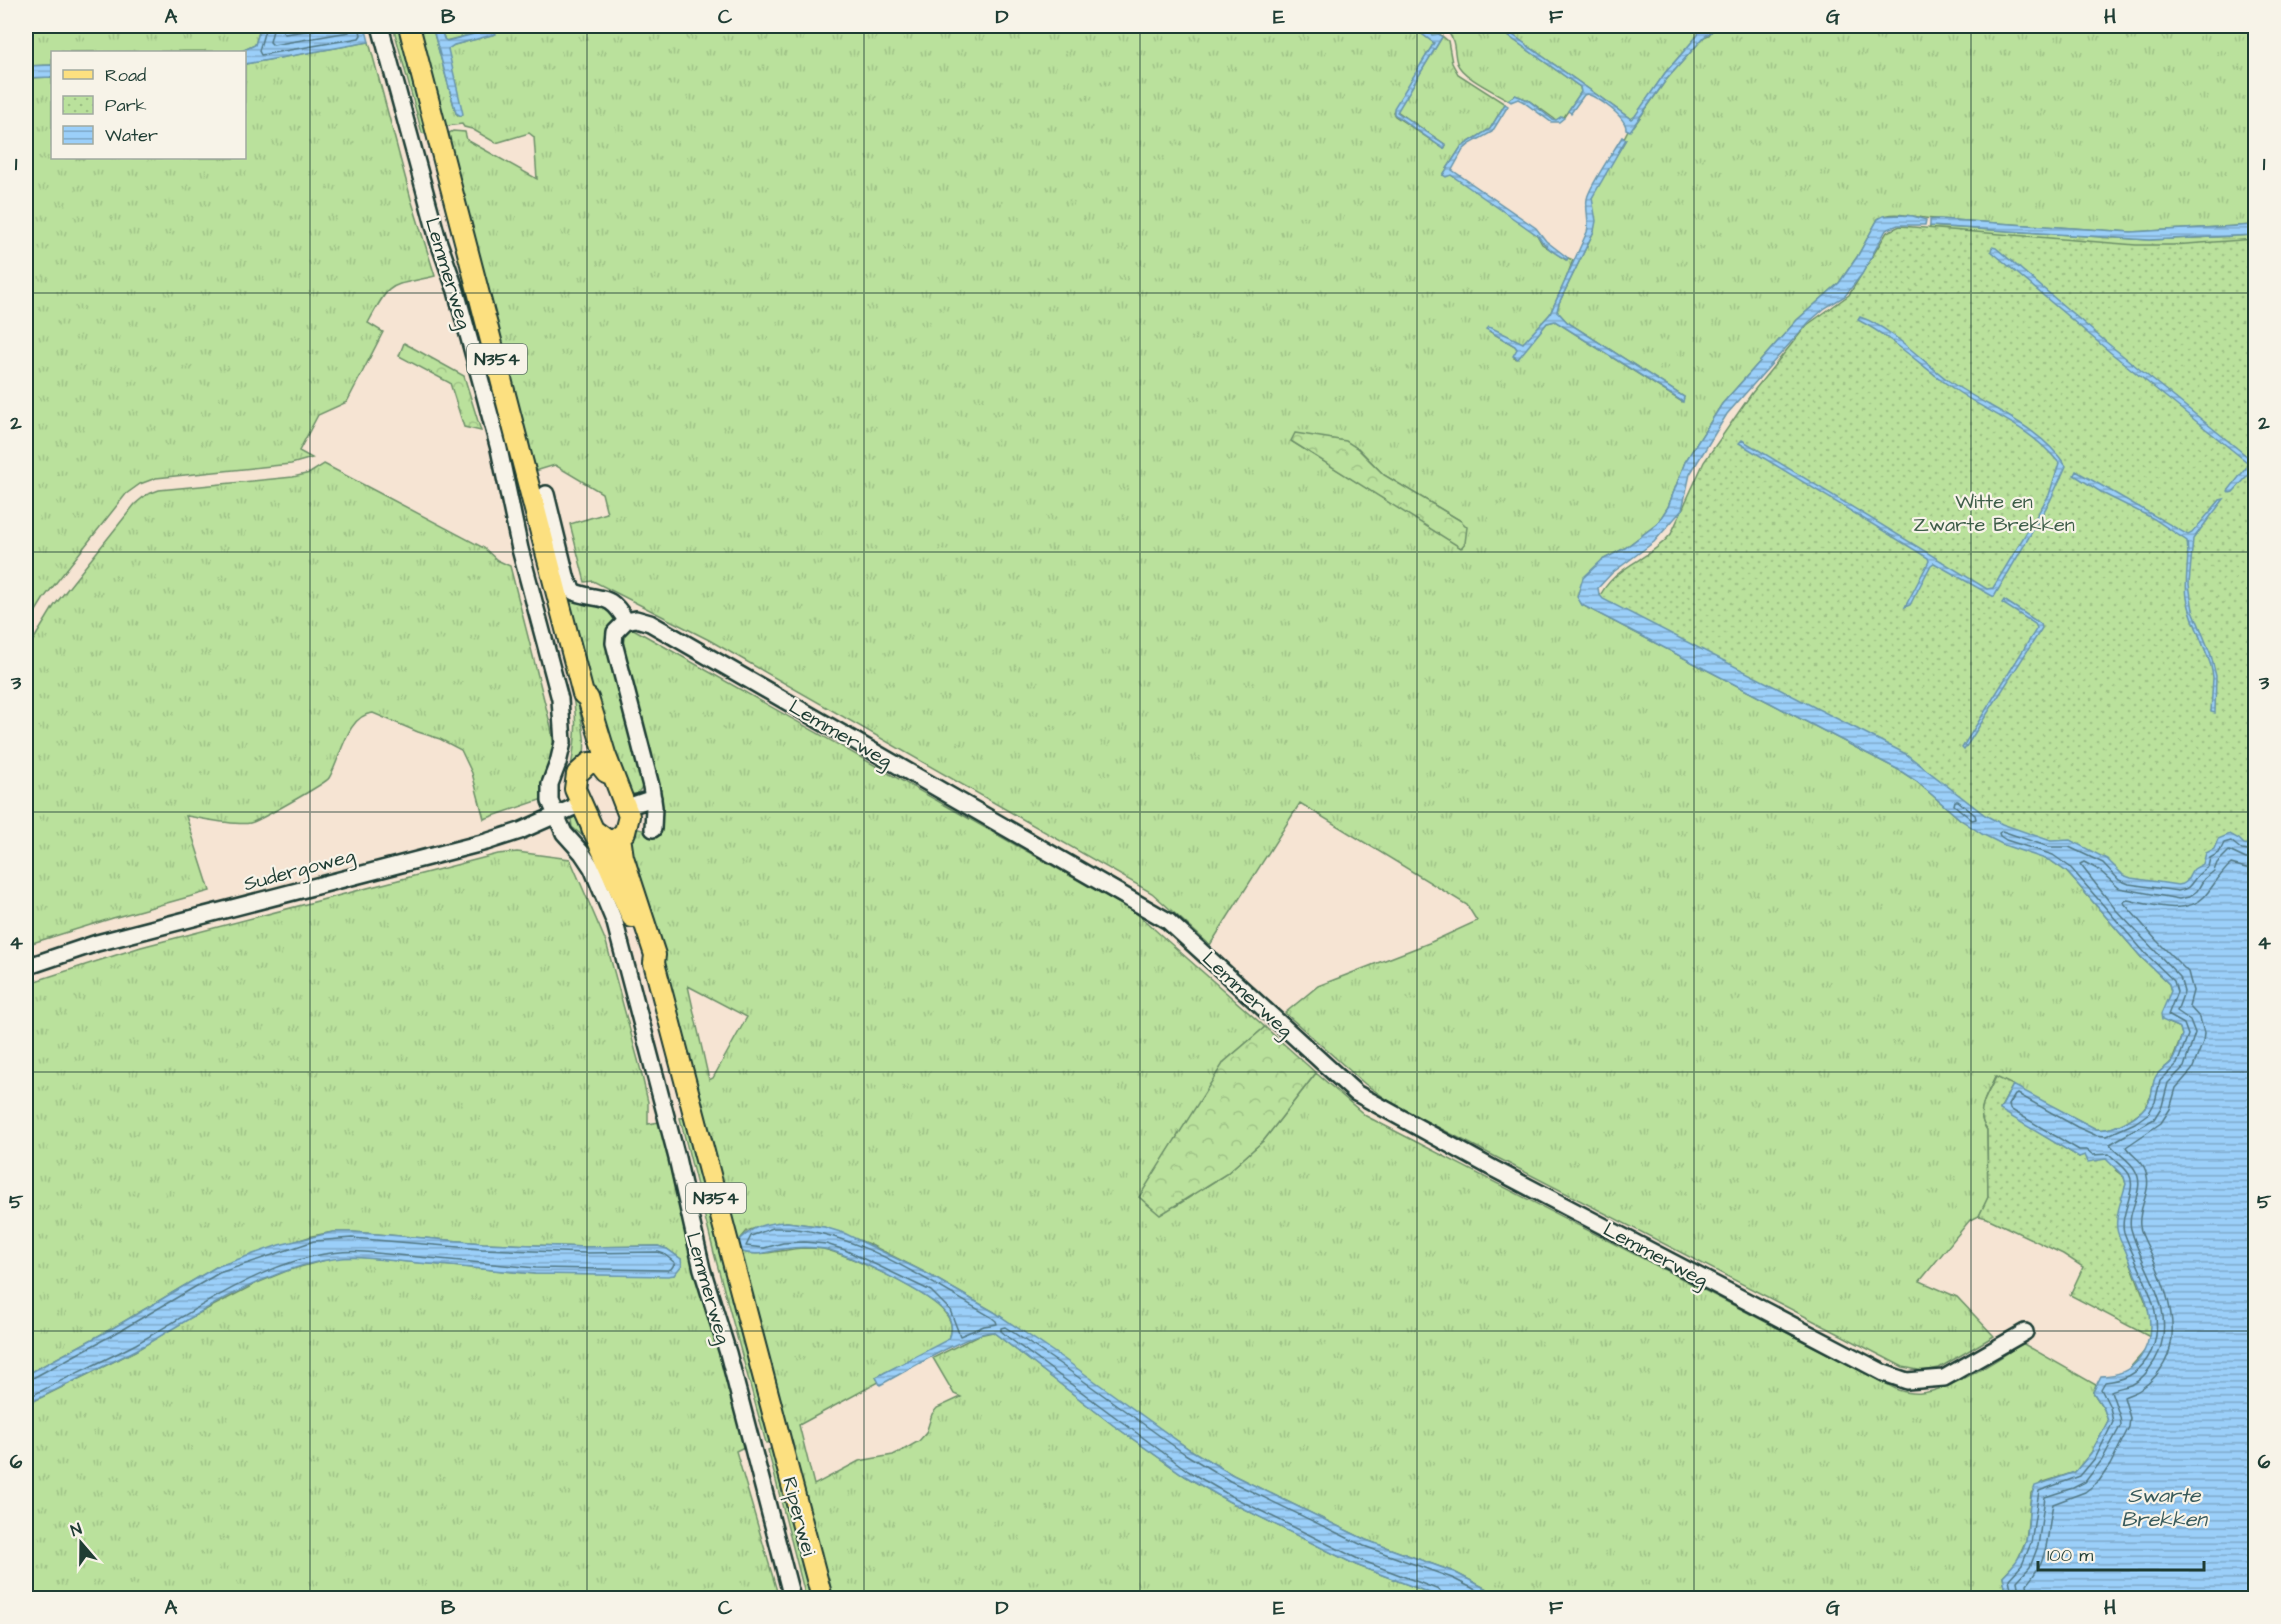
<svg xmlns="http://www.w3.org/2000/svg" width="2281" height="1624" font-family="'Architects Daughter',sans-serif">
  <defs>
    <pattern id="grass-tufts" width="24" height="20" patternUnits="userSpaceOnUse" patternTransform="scale(1.5)"><rect width="24" height="20" fill="#bae19c"/><path d="M3 7l-1-3M5 7V3M7 7l1-3M15 17l-1-3M17 17v-4M19 17l1-3" fill="none" stroke="#9fc287"/></pattern>
    <pattern id="forest-crowns" width="20" height="18" patternUnits="userSpaceOnUse" patternTransform="scale(1.5)"><rect width="20" height="18" fill="#bae19c"/><path d="M2 6a3 3 0 1 1 6 0M12 15a3 3 0 1 1 6 0" fill="none" stroke="#9fc287"/></pattern>
    <pattern id="wetland-marsh" width="20" height="14" patternUnits="userSpaceOnUse" patternTransform="scale(1.5)"><rect width="20" height="14" fill="#bae19c"/><path d="M1 5h8M5 5V1M11 12h8M15 12V8" fill="none" stroke="#9fc287"/></pattern>
    <pattern id="park-dots" width="8" height="8" patternUnits="userSpaceOnUse" patternTransform="scale(1.5)"><rect width="8" height="8" fill="#bae19c"/><path d="M2 2h.1M6 6h.1" fill="none" stroke="#9fc287" stroke-width="1.8" stroke-linecap="round"/></pattern>
    <pattern id="water-rules" width="6" height="5" patternUnits="userSpaceOnUse" patternTransform="scale(1.5)"><rect width="6" height="5" fill="#9bcff9"/><path d="M0 2.5h6" fill="none" stroke="#7ea9ca"/></pattern>
  </defs>
  <rect width="100%" height="100%" fill="#f6e4d3"/>
  <filter id="ink" filterUnits="userSpaceOnUse"><feTurbulence type="fractalNoise" baseFrequency=".0167" numOctaves="2"/><feDisplacementMap in="SourceGraphic" scale="12" xChannelSelector="R" yChannelSelector="G"/><feConvolveMatrix kernelMatrix="1 2 1 2 8 2 1 2 1" color-interpolation-filters="sRGB"/></filter>
  <g filter="url(#ink)">
    <path fill="url(#grass-tufts)" stroke="#6c8f68" stroke-width="1.5" fill-rule="evenodd" d="M26,26H261L255,45L242,51L52,52V65L26,66Z
      M393,26H402L429,130L425,134L422,133Z
      M415,26H432L456,113L459,116H461L447,49L454,45L495,34L494,29L445,41L440,26H1411L1434,43L1393,112L1395,116L1444,149L1446,145L1397,111L1442,37L1432,35L1418,26H1430L1448,41L1452,63L1458,74L1505,104L1490,129L1461,147L1443,175H1451L1468,185L1518,220L1537,235L1542,244L1566,260L1568,258L1573,260L1564,284L1550,314L1525,342L1521,343L1503,334L1489,331L1515,346L1517,349L1514,358L1517,359L1547,323L1555,321L1682,402L1684,397L1567,322L1557,311L1559,303L1594,231C1596,219 1590,208 1592,198C1593,190 1620,150 1626,139L1624,138L1628,130L1634,126L1666,80L1704,37L1709,35L1712,31L1704,26H2255V225L2131,232L1938,219C1920,220 1895,208 1878,219L1857,257L1839,283L1797,320L1722,404L1685,462L1668,507L1657,524L1625,548L1602,560L1578,597L1582,605L1899,770L1916,781L1961,820L2051,861L2067,872L2141,957L2169,984L2171,991L2168,1023L2180,1028L2182,1035C2179,1043 2177,1053 2172,1061C2168,1067 2160,1069 2156,1077C2152,1083 2153,1092 2150,1099C2144,1115 2113,1132 2096,1129L1995,1077C1987,1096 1974,1111 1987,1130L1988,1198L1979,1216L1969,1221L1920,1281L1957,1297L1994,1336L1939,1368L1923,1371L1903,1367L1395,1105L1365,1084L1285,1013L1318,986L1429,943L1477,921L1467,905L1300,803L1210,945L1152,893L709,640L593,581L585,582L570,524L607,513L602,493L555,465L532,472L450,158L452,150L449,133L453,131L465,132L467,140L537,179L534,137L529,133L496,143L472,129L464,127L462,124L447,126L438,116ZM1291,441L1358,448L1384,475L1461,521L1462,547Z
      M1457,26H1494L1580,87L1581,92L1564,117L1556,120L1528,100L1515,95L1508,100C1495,92 1462,77 1457,63C1453,51 1457,42 1447,31Z
      M1500,26H1695L1699,31L1698,35L1665,73L1635,117L1631,119Z
      M369,42L411,199L435,276C389,287 391,279 368,323L383,332L347,402L318,415L299,451L312,458L291,464L156,478L140,484L126,494L44,598L26,627V78L52,77V158H244L245,64Z
      M324,464L484,548L497,560L510,566L551,727L554,748L545,773L543,799L484,819L472,773L461,750L440,739L418,732L373,713C346,715 341,759 329,778C326,783 257,822 250,823C236,826 201,818 186,816L210,891L113,918L26,945V652L54,606L135,504L146,495L159,490L293,477L310,473Z
      M563,591L606,602L616,618L611,629L644,784L637,794H630L614,767Z
      M628,626L1136,913L1265,1027L1224,1062L1176,1206L1226,1174L1264,1140L1316,1073L1366,1116L1898,1390C1905,1392 1913,1394 1921,1393C1951,1390 1997,1361 2022,1343L2096,1385L2093,1392L2104,1409L2108,1421L2091,1453L2075,1472L2041,1483L2031,1493L2026,1541L2017,1561L2003,1576L2007,1598H1504L1454,1572L1366,1540L1233,1475L1189,1449L994,1312L924,1272L869,1244L824,1227L787,1222L756,1228L747,1231L737,1243L625,849L634,828L656,833L618,641ZM688,986L747,1017L713,1078L709,1080Z
      M574,687C578,703 587,738 584,752C582,758 575,763 571,767C576,739 578,715 571,688Z
      M576,816H578L591,843L572,827L571,819Z
      M517,852L570,859L606,942L641,1071L648,1102V1124L659,1122L664,1124L746,1446L736,1451L779,1598H26V1405L135,1351L188,1319L257,1283L289,1270L333,1258L347,1256L535,1274L674,1275L681,1259L667,1249L658,1246L585,1247L483,1243L353,1232H333L312,1236L216,1267L113,1328L26,1375V984L141,947L498,854Z
      M689,1117L774,1442L766,1443L714,1253L680,1118Z
      M804,1248C811,1248 820,1248 827,1250C853,1257 930,1293 945,1313C952,1321 953,1330 949,1339L944,1343L876,1377L879,1382L799,1425L814,1485L859,1461L893,1455L905,1449L919,1441L926,1433L932,1414L937,1408L961,1397L954,1394L933,1358L979,1335L993,1332L1113,1425L1185,1476L1228,1501L1356,1565L1443,1598H829L739,1251C760,1258 782,1249 804,1248Z
      M776,1447L816,1598H806L768,1450Z"/>
    <path fill="url(#forest-crowns)" stroke="#6c8f68" stroke-width="1.5" d="M404,343L464,376L481,431L464,427L450,383L399,356Z
      M1295,433L1346,441L1357,448L1384,475L1461,521L1467,527L1465,543L1461,548L1291,441Z
      M1265,1027L1316,1073L1264,1140L1226,1174L1160,1215L1139,1197L1224,1062Z"/>
    <path fill="url(#wetland-marsh)" stroke="#6c8f68" stroke-width="1.5" d="M1930,226L2149,240L2255,235L2256,250L2172,252L1929,235Z"/>
    <path fill="url(#park-dots)" stroke="#6c8f68" stroke-width="1.5" d="M1900,226L2136,245H2173L2255,239V1598L2019,1568L2057,1486L2082,1468L2089,1458L2108,1422L2109,1411L2102,1406L2093,1392L2116,1375L2127,1371L2157,1337L2128,1174L2115,1170L2124,1177L2126,1184L2117,1227L2149,1311L2151,1324L2150,1337L2070,1295L2083,1267L2063,1254L1987,1218L1979,1216L1988,1197L1987,1130C1974,1111 1987,1096 1996,1077L2013,1085L2000,1109L2079,1157L2144,1109L2166,1068L2172,1061L2182,1035V1027L2172,1024V988L2168,982L2141,957L2079,885L2033,837L2002,827L1598,600C1613,565 1649,561 1671,534L1704,462L1752,393L1807,325L1849,295L1887,232Z"/>
    <path fill="url(#water-rules)" stroke="#6995aa" stroke-width="1.5" d="M261,26H365L369,42L245,64L244,52H222L242,51L255,45Z
      M432,26H440L444,39L447,41L494,29L496,34L454,45L448,49L463,114L461,116L456,113Z
      M1411,26H1418L1432,35L1439,34L1442,37L1397,112L1446,145L1444,149L1394,114V108L1434,43Z
      M1494,26H1500L1631,119L1635,116L1665,73L1698,35L1699,31L1695,26H1704L1712,31L1704,37L1666,80L1630,131L1626,129C1626,117 1599,98 1587,94L1584,95L1571,113L1568,111L1581,92L1580,87Z
      M52,65V77L26,78V66Z
      M1515,95L1528,100L1552,119L1556,120L1562,116L1564,118L1559,122H1551L1522,101L1518,99L1511,102L1508,100Z
      M1505,104L1508,106L1492,132L1470,144L1463,150L1452,170L1536,228L1546,241L1568,258L1567,260C1554,253 1545,247 1537,235L1451,175L1446,177L1443,175L1461,147L1490,129Z
      M1622,137L1626,139L1592,198L1596,221L1594,231L1559,303L1557,311L1567,322L1684,397L1683,402L1555,321L1547,323L1518,359L1513,356L1517,349L1515,346L1486,329L1488,327L1492,328L1523,343L1550,314L1587,232C1590,221 1585,210 1587,199C1588,188 1615,149 1622,137Z
      M1900,215L1913,216L1926,220L1925,225H1898L1886,230L1862,274L1845,296L1825,308L1809,322L1727,414L1690,474L1682,510L1654,542L1612,573L1598,588L1599,594L1603,599L1906,754L1985,815L2002,824L2051,841L2070,840L2107,859L2123,875L2131,878L2178,885C2190,884 2187,876 2194,869C2197,867 2200,866 2203,864L2206,853L2214,849L2218,839L2230,834L2239,839L2244,844L2255,846V1598H2007L2003,1576C2013,1566 2022,1556 2026,1541C2030,1523 2027,1503 2035,1486L2075,1472L2091,1453L2108,1421L2104,1409L2093,1392L2101,1376C2118,1375 2129,1372 2140,1358C2163,1326 2141,1286 2127,1254C2124,1246 2118,1237 2117,1229C2115,1215 2122,1198 2126,1184L2124,1177L2106,1159L2088,1162L2085,1155L2079,1157L2000,1110L2013,1085L2096,1129C2112,1132 2142,1116 2149,1101C2153,1094 2152,1085 2155,1078C2158,1070 2167,1068 2172,1061C2177,1054 2179,1043 2182,1035L2180,1028L2162,1020L2161,1014L2171,991L2169,984L2141,957L2067,872L2051,861L2004,845L1982,834L1961,820L1916,781L1899,770L1582,605L1577,597L1583,578L1602,560L1625,548L1657,524L1668,507L1685,462L1722,404L1797,320L1839,283L1857,257L1878,219L1883,216Z
      M1938,219L2131,232L2255,225V235L2149,240L1930,226V220Z
      M1992,247L1996,248L2106,342L2248,457L2255,456V468L2233,492L2230,493L2228,491L2246,468L2247,462L2111,353L1991,251Z
      M1860,317C1891,327 1922,361 1949,381C1989,409 2038,424 2066,466L2050,501L1994,597L1934,563L1931,565L1910,605L1905,607L1929,561L1928,558L1739,443L1742,440L1987,589L1993,588L2049,495L2059,463C2027,424 1990,415 1951,387C1920,365 1893,338 1858,320Z
      M2076,471L2188,535L2192,533L2220,500L2224,499L2193,539L2189,584L2193,610L2211,655L2216,676L2215,713L2211,712L2213,677L2211,666C2204,644 2191,621 2187,598C2184,579 2190,560 2187,541L2154,519L2104,494L2074,475Z
      M2004,600L2041,624L2042,628L1964,750L1962,748L2037,628L2035,624L2002,603Z
      M787,1222L824,1227L844,1233L924,1272L994,1312L1064,1359L1189,1449L1233,1475L1366,1540L1454,1572L1504,1598H1443L1356,1565L1228,1501L1185,1476L1113,1425L993,1332C972,1331 903,1373 880,1385L876,1377L949,1339C953,1330 952,1321 946,1313C932,1295 849,1254 825,1249C812,1247 796,1247 784,1249C767,1252 756,1257 739,1251L737,1243C752,1226 764,1223 787,1222Z
      M333,1232H353L483,1243L585,1247L658,1246L667,1249L681,1259L682,1265L674,1275L668,1276L535,1274L365,1258C306,1253 236,1290 187,1320C170,1330 153,1341 136,1350C99,1369 62,1386 26,1405V1375L113,1328L216,1267L279,1245Z"/>
    <g fill="none" stroke-linecap="round" stroke-linejoin="round">
      <path stroke="#517783" stroke-width="1.5" d="M266,26L259,51L261,55L359,38L361,35L359,26
        M274,26L270,42L273,45L349,32L352,26
        M283,26V32L285,34L338,26
        M1955,801H1958L1975,815L1976,819L1972,820L1954,805Z
        M773,1228C848,1225 928,1281 991,1317L996,1321L997,1324L984,1326L960,1336L950,1310L931,1291L845,1250L826,1244L804,1242L783,1243L764,1248L746,1246L751,1236Z
        M26,1379H31L116,1333L219,1273L314,1241L352,1238L482,1249L585,1253L658,1252L664,1254L675,1263L671,1269L668,1270L536,1268L365,1252C283,1246 204,1306 136,1344C100,1363 62,1379 26,1399
        M1443,1598V1594L1439,1590L1358,1559L1231,1496L1188,1471L1009,1338L1001,1331V1328L1005,1327L1060,1364L1185,1454L1230,1481L1364,1546L1452,1578L1492,1598
        M2013,1598L2009,1579L2022,1565L2031,1543L2039,1491L2080,1476L2096,1457L2113,1422L2110,1407L2101,1389L2105,1382C2124,1380 2136,1375 2147,1359C2174,1319 2137,1271 2124,1232C2119,1214 2138,1189 2129,1174C2125,1167 2115,1160 2109,1154L2093,1155L2087,1150H2079L2010,1109L2009,1105L2015,1095L2018,1094L2077,1127L2095,1135L2106,1136L2135,1123L2149,1113L2155,1102L2160,1081L2177,1064L2188,1035L2184,1024L2168,1015L2177,992L2174,981L2145,953L2070,867L2053,855L2006,840L2000,836L1999,833L2002,831L2049,847H2069L2103,863L2119,880L2129,884L2178,891C2192,889 2191,881 2200,873C2202,871 2205,869 2208,867L2210,858L2219,853L2224,843L2231,841L2242,850L2256,852
        M2020,1598L2017,1581L2030,1567L2038,1546L2045,1497L2073,1488L2085,1482L2102,1460L2121,1425L2120,1417L2111,1391C2117,1388 2126,1387 2133,1384C2144,1378 2154,1364 2159,1352C2176,1305 2142,1271 2131,1229C2126,1210 2147,1189 2135,1170C2130,1160 2116,1153 2110,1144L2154,1119L2162,1106L2168,1083L2184,1067L2195,1033L2190,1020L2177,1011L2184,992L2180,977L2116,910L2080,864L2084,862L2099,870L2119,888L2179,899L2189,897L2197,891L2204,879L2214,871L2217,863L2229,851L2246,859H2256
        M2029,1598L2027,1584C2051,1555 2046,1537 2053,1504L2085,1492L2099,1481L2110,1465L2129,1427L2130,1418L2124,1397C2130,1394 2136,1393 2141,1389C2189,1354 2172,1305 2154,1260C2150,1249 2141,1237 2140,1226C2137,1206 2155,1190 2144,1167C2140,1159 2131,1155 2126,1147L2161,1123L2170,1109L2176,1088L2192,1070L2203,1042L2204,1033L2200,1018L2189,1006L2193,991L2188,972L2157,941L2123,902L2127,900C2149,904 2186,916 2204,897C2213,887 2221,872 2231,864L2246,868H2256"/>
      <defs>
        <path id="minor" d="M380,26L438,240L456,291L483,389L499,449L520,549L560,699L563,742L558,763L550,784V801L564,833L582,853L592,868L615,923L677,1158L702,1269L728,1353L792,1598
          M546,494L567,580L574,592C601,602 609,591 626,621L636,619L650,623L1168,921L1356,1093L1494,1169L1884,1373L1907,1381L1944,1378L2025,1332
          M626,621L615,632L614,643L651,786L654,807L653,829
          M627,807L653,798
          M26,967L97,943L486,842L520,831L581,804"/>
        <path id="major" d="M409,26L583,694L588,698L605,754L629,816L625,832L615,840H607L592,829
          M613,775L606,772L599,763H589L577,774L575,789L632,917
          M620,837L623,857L655,955L654,963L822,1598"/>
      </defs>
      <use href="#minor" stroke="#1f3d34" stroke-width="20"/>
      <use href="#major" stroke="#1f3d34" stroke-width="24"/>
      <use href="#minor" stroke="#f7f3e8" stroke-width="15"/>
      <use href="#major" stroke="#fce080" stroke-width="20"/>
    </g>
  </g>
  <path fill="none" stroke="#1f3d34" stroke-width="1.5" stroke-opacity="0.55" d="M310,26V1598M587,26V1598M864,26V1598M1140,26V1598M1417,26V1598M1694,26V1598M1971,26V1598M26,293H2256M26,552H2256M26,812H2256M26,1072H2256M26,1331H2256"/>
  <g text-anchor="middle" stroke-width="4.5" stroke-linejoin="round" paint-order="stroke">
    <g fill="#f7f3e8" stroke="#60746a" stroke-width="1.5">
      <rect x="467" y="344" width="60" height="30" rx="4.5"/>
      <rect x="686" y="1183" width="60" height="30" rx="4.5"/>
    </g>
    <g font-size="18" font-weight="bold" fill="#1f3d34">
      <text x="497" y="365">N354</text>
      <text x="716" y="1204">N354</text>
    </g>
    <g font-size="20" fill="#1f3d34" stroke="#f7f3e8">
      <text transform="translate(449 273) rotate(73)" y="7">Lemmerweg</text>
      <text transform="translate(841 733) rotate(30)" y="7">Lemmerweg</text>
      <text transform="translate(299 869) rotate(-15)" y="7">Sudergoweg</text>
      <text transform="translate(1248 994) rotate(43)" y="7">Lemmerweg</text>
      <text transform="translate(1656 1254) rotate(28)" y="7">Lemmerweg</text>
      <text transform="translate(709 1288) rotate(74)" y="7">Lemmerweg</text>
      <text transform="translate(800 1516) rotate(75)" y="7">Riperwei</text>
    </g>
    <g font-size="20" fill="#3e5e49" stroke="#f7f3e8">
      <text x="1994" y="508">Witte en<tspan x="1994" dy="23">Zwarte Brekken</tspan></text>
    </g>
    <g font-size="21" font-style="italic" fill="#385a5b" stroke="#f7f3e8">
      <text x="2164" y="1502">Swarte<tspan x="2164" dy="24">Brekken</tspan></text>
    </g>
  </g>
  <rect width="2281" height="1624" fill="none" stroke="#f7f3e8" stroke-width="66"/>
  <rect x="51" y="51" width="195" height="108" fill="#f7f3e8" stroke="#a1aaa0" stroke-width="1.5"/>
  <rect x="63" y="70" width="30" height="9" fill="#fce080" stroke="#a1aaa0" stroke-width="1.5"/>
  <text x="105" y="81" font-size="18" fill="#1f3d34">Road</text>
  <rect x="63" y="96" width="30" height="18" fill="url(#park-dots)" stroke="#a1aaa0" stroke-width="1.5"/>
  <text x="105" y="111" font-size="18" fill="#1f3d34">Park</text>
  <rect x="63" y="126" width="30" height="18" fill="url(#water-rules)" stroke="#a1aaa0" stroke-width="1.5"/>
  <text x="105" y="141" font-size="18" fill="#1f3d34">Water</text>
  <g transform="translate(81 1543) rotate(340)" stroke="#f7f3e8" stroke-width="4.5" paint-order="stroke">
  <path d="M0-4.5L10 22L0 15L-10 22Z" fill="#1f3d34"/>
  <text y="-9" font-size="16" font-weight="bold" text-anchor="middle" fill="#1f3d34">N</text>
  </g>
  <path d="M2038 1561v9h166v-9" fill="none" stroke="#1f3d34" stroke-width="3"/>
  <text x="2047" y="1561" font-size="18" fill="#1f3d34" stroke="#f7f3e8" stroke-width="4.5" paint-order="stroke">100 m</text>
  <rect x="33" y="33" width="2215" height="1558" fill="none" stroke="#1f3d34" stroke-width="2"/>
  <g font-size="20" text-anchor="middle" font-weight="bold" fill="#1f3d34">
    <text x="171" y="23">A</text>
    <text x="448" y="23">B</text>
    <text x="725" y="23">C</text>
    <text x="1002" y="23">D</text>
    <text x="1279" y="23">E</text>
    <text x="1556" y="23">F</text>
    <text x="1833" y="23">G</text>
    <text x="2110" y="23">H</text>
    <text x="16" y="170">1</text>
    <text x="2264" y="170">1</text>
    <text x="16" y="429">2</text>
    <text x="2264" y="429">2</text>
    <text x="16" y="689">3</text>
    <text x="2264" y="689">3</text>
    <text x="16" y="949">4</text>
    <text x="2264" y="949">4</text>
    <text x="16" y="1208">5</text>
    <text x="2264" y="1208">5</text>
    <text x="16" y="1468">6</text>
    <text x="2264" y="1468">6</text>
    <text x="171" y="1614">A</text>
    <text x="448" y="1614">B</text>
    <text x="725" y="1614">C</text>
    <text x="1002" y="1614">D</text>
    <text x="1279" y="1614">E</text>
    <text x="1556" y="1614">F</text>
    <text x="1833" y="1614">G</text>
    <text x="2110" y="1614">H</text>
  </g>
</svg>
